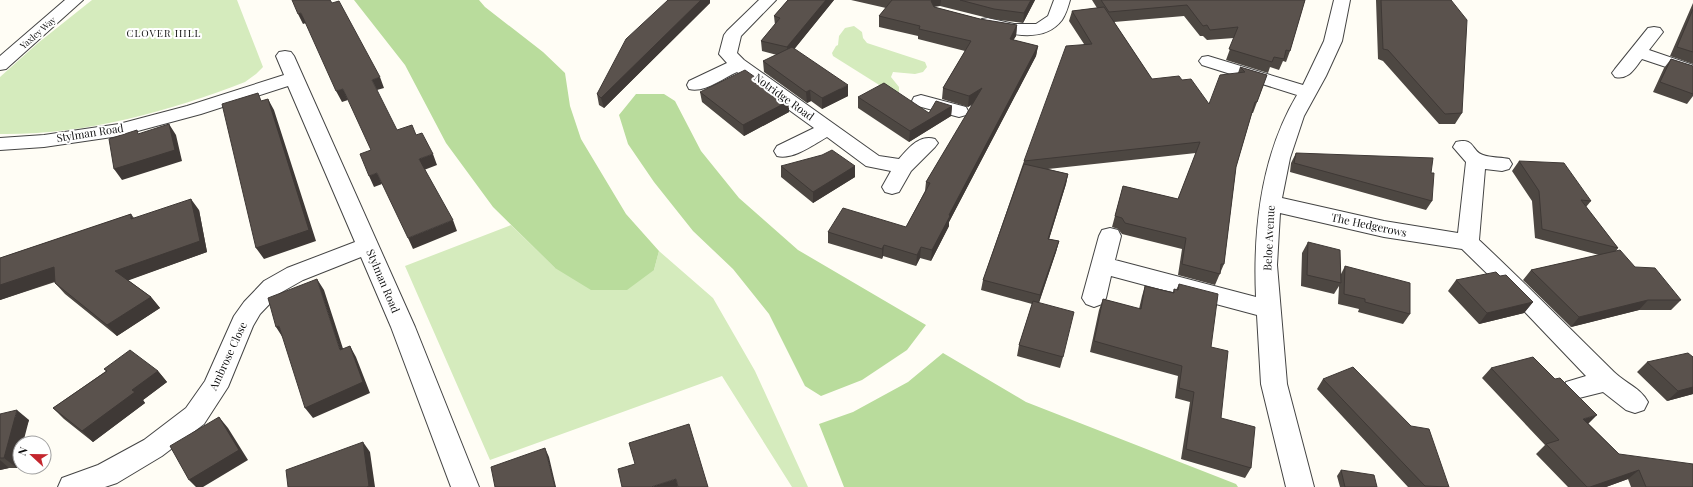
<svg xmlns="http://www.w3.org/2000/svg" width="1693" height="487" font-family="'Playfair Display',serif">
  <rect width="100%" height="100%" fill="#fffdf5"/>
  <path fill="#d5ebbd" d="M92,0H237L263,67L256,74L245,82C167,112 85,135 0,134V77L38,43Z
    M854,26L862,32L863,38L867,43L925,62L927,67L923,72L915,74L893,72L891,77L899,87V92H893L884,88L833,56L832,53L836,46L838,45L839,36L845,28Z
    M511,225L555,268L654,270L659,251L713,298L755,371L808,487H792L722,376L490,460L405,266Z"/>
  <path fill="#b9dc9c" d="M354,0H479L485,7L543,52L565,73L570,106L581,139L626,214L659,251L654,270L627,290H591L555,268L493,207L446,143L405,65Z
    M636,94H664L675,101L701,151L739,198L798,250L926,325L907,350L862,380L821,396L805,386L769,314L733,269L693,231L654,182L628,144L619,115Z
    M943,353L1026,402L1236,484L1238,487H844L819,424L853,412L908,382Z"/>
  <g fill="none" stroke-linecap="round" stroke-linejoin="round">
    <defs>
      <path id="minor" d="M65,0H83L6,69L0,70V56Z
        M759,0H776L741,36L737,53L744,60L879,156L899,159C908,149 919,134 935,139L938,143L935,147L911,171L899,192L892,194L885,192L882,187L891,171L866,166L827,137C813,145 793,160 777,156L774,151L777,146L814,128L737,72C723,78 705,93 689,89L687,85L689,81L727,63L719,54L724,35L727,31Z
        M1054,0H1070C1068,7 1066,14 1062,20C1043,45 1006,33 982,27L980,23L982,19L988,18L1014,24H1036L1048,16Z
        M1334,0H1350L1342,41L1326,76L1304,116L1290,158L1282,198L1384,221L1458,233L1466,162L1453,147L1456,142C1475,137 1471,151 1483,155C1491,158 1501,157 1509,159L1512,164L1509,169L1502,171L1485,169L1479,240C1525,283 1569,328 1614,372C1625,383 1641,388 1648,402L1644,410L1635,413L1626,410L1603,392L1575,399L1566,396L1562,389L1566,382L1586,376L1505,291L1462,249L1384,237L1280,213L1277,265L1287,384L1314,487H1286L1261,384L1257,315L1111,276L1106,298L1102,304L1094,307L1086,304L1082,298L1099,236L1102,230L1110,228L1118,230L1121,236L1115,260L1256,297C1253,228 1261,156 1297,95L1202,65L1199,61L1202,57L1208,56L1303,85L1324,41Z
        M1654,27L1660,28L1663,32L1649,50L1693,65V76L1642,59C1634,69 1629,80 1615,77L1612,73L1615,69L1648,28Z
        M285,51L291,52L294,56L415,327L479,487H451L391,327L361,257L303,280L280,293L260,314L253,326L228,387L204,424L162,456L117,483L105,487H58L62,478L98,465L144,440L186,408L205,381L234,316L244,302L264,281L287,268L355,242L288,86L201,114L119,136L44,147L0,150V138L44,135L119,124L187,106L284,75L276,56L279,52Z
        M921,95L966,107L968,111L966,115L959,117L914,105L912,101L914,97Z"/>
    </defs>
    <use href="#minor" stroke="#444" stroke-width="2"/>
    <use href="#minor" fill="#fff" fill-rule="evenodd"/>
  </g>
  <path fill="#4d4742" d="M668,0H710V3L604,108L599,105L597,94Z
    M788,0H834L794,49L848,96L822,109L811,101L807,103L764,72L763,61L777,55L762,51L761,41L775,25L774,16Z
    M851,0H1035L1023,23L992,19L940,6H934V7L980,19L1017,25L1016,36L1013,40L1038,46L1036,56L949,222V226L931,261L920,258L916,266L883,256L882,259L828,243V232L906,227L925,191L926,182L973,104L968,107L942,99L943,88L965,51L918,39V36L879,27V16L886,8Z
    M1092,0H1305L1290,51L1286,62L1283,61L1279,70L1270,67L1268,73L1226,60L1234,38L1207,40L1203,36H1200L1184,16L1114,22L1152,79L1182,80L1209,104L1238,73L1240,67L1267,75L1253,113H1252L1236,167L1224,264L1215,285L1178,275L1182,249L1122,234L1118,229L1112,227L1123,186L1178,199L1196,153L1048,169L1068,174L1066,184L1049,239L1059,241L1056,252L1039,303L1063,357L1060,368L1017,356L1019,345L1032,304L981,290L983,280L1024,161L1084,44L1069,21L1072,11L1097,8Z
    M1376,0H1451L1462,113L1455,124H1439L1383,61L1378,59Z
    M1693,3V64L1670,56Z
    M1671,59L1693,66V96L1687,104L1653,92L1664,68Z
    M700,92L789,101V112L744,136L702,102Z
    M858,97L929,113L952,106L951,116L909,142L858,108Z
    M1296,153L1431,173L1432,201L1426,210L1290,172L1291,163Z
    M1519,161L1591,201L1586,207L1618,248L1616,251L1635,267L1681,300L1671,310H1639L1571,327L1523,280L1531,270L1599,255L1535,238L1532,201L1512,171Z
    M781,166H855V177L813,203L781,177Z
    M199,210L207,252L128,280L151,297L160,308L117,336L65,294L55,283V282L0,300V258L131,214L134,218Z
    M1308,242L1341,274L1345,266L1410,314L1403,324L1358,312L1359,309L1338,304L1339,286L1334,294L1301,286L1302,253Z
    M1500,276L1533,302L1524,313L1479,324L1448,291L1456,280Z
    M1179,284L1211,347L1221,418L1251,468L1245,478L1181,459L1190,402L1175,398L1178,376L1090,352L1099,310L1103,299L1139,309L1142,296L1145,286L1173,292L1174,289L1176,290Z
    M1693,357V394L1667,401L1637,372L1647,362Z
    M1491,368L1588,423L1619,454L1693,487H1631L1628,479L1606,487H1568L1536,454L1545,445L1482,378Z
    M104,369L158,371L167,382L143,400L145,403L93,442L64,419L53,408L106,371Z
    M1323,379L1449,487H1408L1317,389Z
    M0,414L29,420L20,443V455L17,468H9L0,470Z
    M1341,470L1377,487H1340L1337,476Z"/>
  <path fill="#3f3936" d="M701,0H710V3L604,108L601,98Z
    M826,0H834L788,57L787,47Z
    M932,0H941L940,6L934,7L931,1Z
    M1031,0H1035L1023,23L1024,13Z
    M301,13L306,23L303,24L298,14Z
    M1017,25L1016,36L1008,49L1010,39Z
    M1038,46L1036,56L949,222V226L931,261L932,250L949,215Z
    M380,77L384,88L377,90L372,80Z
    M848,85V96L822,109V98Z
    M982,88L980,99L968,107L969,96Z
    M343,89L348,100L342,102L336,91Z
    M810,90L811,101L807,103L806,92Z
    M268,99L274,110L316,241L264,259L256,248Z
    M789,101V112L744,136L743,125Z
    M952,106L951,116L909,142L910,131Z
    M169,124L176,135L182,161L122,180L114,169Z
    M433,154L437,165L424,170L419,159Z
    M855,166V177L813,203V192Z
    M377,173L382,184L374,187L369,176Z
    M1068,174L1066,184L1046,249L1048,239Z
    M191,199L199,210L207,252L124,282L115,271Z
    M453,220L457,231L413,249L408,238Z
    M1059,241L1056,252L1038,305L1040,295Z
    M884,245L883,256L882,259V249Z
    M921,247L920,258L916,266L917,255Z
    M54,267L64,278L0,300V285Z
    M317,279L324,290L347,361L340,350Z
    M151,297L160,308L117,336L107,325Z
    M1648,300L1639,310L1571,327L1579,317Z
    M1533,302L1524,313L1479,324L1487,313Z
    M279,326L283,338L276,327Z
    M350,346L356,357L370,393L313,418L305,408Z
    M158,371L167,382L143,400L145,403L93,442L82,431L132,390Z
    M1693,387V394L1667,401L1678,391Z
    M17,410L29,420L23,443H20V455L17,468L4,458Z
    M1597,415L1587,425L1583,419Z
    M219,417L228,428L248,460L203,487H196L189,480Z
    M363,442L370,452L375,487H367Z
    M545,448L549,457L556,487H555Z
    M0,460L9,468L0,470Z
    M1639,470L1628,479L1606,487H1590Z
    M676,479L678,487H651Z"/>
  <path fill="#5a524d" stroke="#3f3936" d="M292,0H330L332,3L339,1L380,77L372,80L397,130L412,125L416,135L422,133L433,154L419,159L453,220L408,238L377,173L369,176L360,154L371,150L343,89L336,91L301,13L298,14Z
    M668,0H701L601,98L597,94L626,39Z
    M788,0H826L787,47L761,41L780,18L774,16Z
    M892,0H932L931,1L934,7L980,19L1017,25L1010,39L1038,46L949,215L950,216L932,250L921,247L917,255L884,245L882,249L828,232L843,208L906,227L930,183L926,182L982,88L969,96L943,88L971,41L919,29L920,26L879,16Z
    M960,0H1031L1024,13L994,9Z
    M1101,0H1305L1290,51L1286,50L1284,59L1274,57L1272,62L1229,49L1238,27L1210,30L1207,25L1203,26L1187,5L1109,12Z
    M1381,0H1451L1467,20L1462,113L1445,114L1388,50L1383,49Z
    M1104,7L1152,79L1179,76L1182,80L1191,79L1209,104L1220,75L1245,72L1240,67L1267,75L1257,102H1255L1236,167L1224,264H1221L1220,274L1182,264L1186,238L1125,223L1122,218L1115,216L1123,186L1178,199L1200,142L1024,161L1066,46L1092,44L1072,11Z
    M1693,9V52L1677,47Z
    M792,47L848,85L822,98L810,90L806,92L763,61Z
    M1671,59L1693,66V94L1660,82Z
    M745,70L789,101L743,125L700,92Z
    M884,83L929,113L936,101L952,106L910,131L858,97Z
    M258,93L261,101L268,99L309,230L256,248L222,104Z
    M169,124L175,150L114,169L109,139L137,130L138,134Z
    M832,150L855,166L813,192L781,166L822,155Z
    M1296,153L1433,158L1431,173H1434L1432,201L1294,163Z
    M1519,161L1564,163L1591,201L1581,200L1618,248L1542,229L1539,191Z
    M1024,164L1068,174L1048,239L1059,241L1040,295L983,280Z
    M191,199L200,241L115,271L151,297L107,325L55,283L54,267L0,285V258L131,214V219Z
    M1308,242L1340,250L1341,283L1307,275Z
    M1620,250L1635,267L1655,268L1681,300H1648L1579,317L1531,270Z
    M1345,266L1410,283V314L1365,302V299L1344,294Z
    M1496,272L1500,276L1506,275L1533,302L1487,313L1456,280Z
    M317,279L340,350L350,346L363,382L305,408L279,326L276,327L268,298Z
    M1179,284L1218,294L1211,347L1228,351L1221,418L1255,427L1251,468L1186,449L1194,392L1179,388L1182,366L1094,341L1103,299L1141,309L1145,286L1174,293V289L1178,290Z
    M1033,301L1074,312L1063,357L1019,345Z
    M130,350L158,371L132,390L135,392L82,431L53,408L107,371L104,369Z
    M1688,353L1693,357V387L1678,391L1647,362Z
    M1533,357L1555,379L1560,378L1597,415L1583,419L1619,454L1693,464V487H1646L1639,470L1590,487H1587L1546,444L1559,440L1491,368Z
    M1353,367L1411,426L1429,429L1449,487L1425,486L1323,379Z
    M17,410L4,458H0V414Z
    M219,417L239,450L189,480L170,446Z
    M689,424L708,487H678L676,479L651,487H622L618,469L635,464L629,443Z
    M363,442L369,486L367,487H288L286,470Z
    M545,448L555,487H495L491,467Z
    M1341,470L1374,475L1377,487H1345Z"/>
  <g text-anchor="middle" stroke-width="4" stroke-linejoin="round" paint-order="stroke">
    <g font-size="9" fill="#111" stroke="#fff">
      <text transform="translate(38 33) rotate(-41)" y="3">Yaxley Way</text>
    </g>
    <g font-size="10" letter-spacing="1" fill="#111" stroke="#fff">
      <text x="164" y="37">CLOVER HILL</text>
    </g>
    <g font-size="11" fill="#111" stroke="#fff">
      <text transform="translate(784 97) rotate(36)" y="4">Notridge Road</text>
      <text transform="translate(90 133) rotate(-9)" y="4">Stylman Road</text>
      <text transform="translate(1369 225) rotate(12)" y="4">The Hedgerows</text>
      <text transform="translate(1269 238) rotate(-87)" y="4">Beloe Avenue</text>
      <text transform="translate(383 281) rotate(67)" y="4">Stylman Road</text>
      <text transform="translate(228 356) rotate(-65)" y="4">Ambrose Close</text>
    </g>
  </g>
  <g transform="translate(32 455) rotate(292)"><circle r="19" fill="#ffffff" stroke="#a0a0a0"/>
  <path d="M0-3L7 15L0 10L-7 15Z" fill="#c4262e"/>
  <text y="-6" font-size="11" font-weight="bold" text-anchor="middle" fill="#111111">N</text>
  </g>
</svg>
